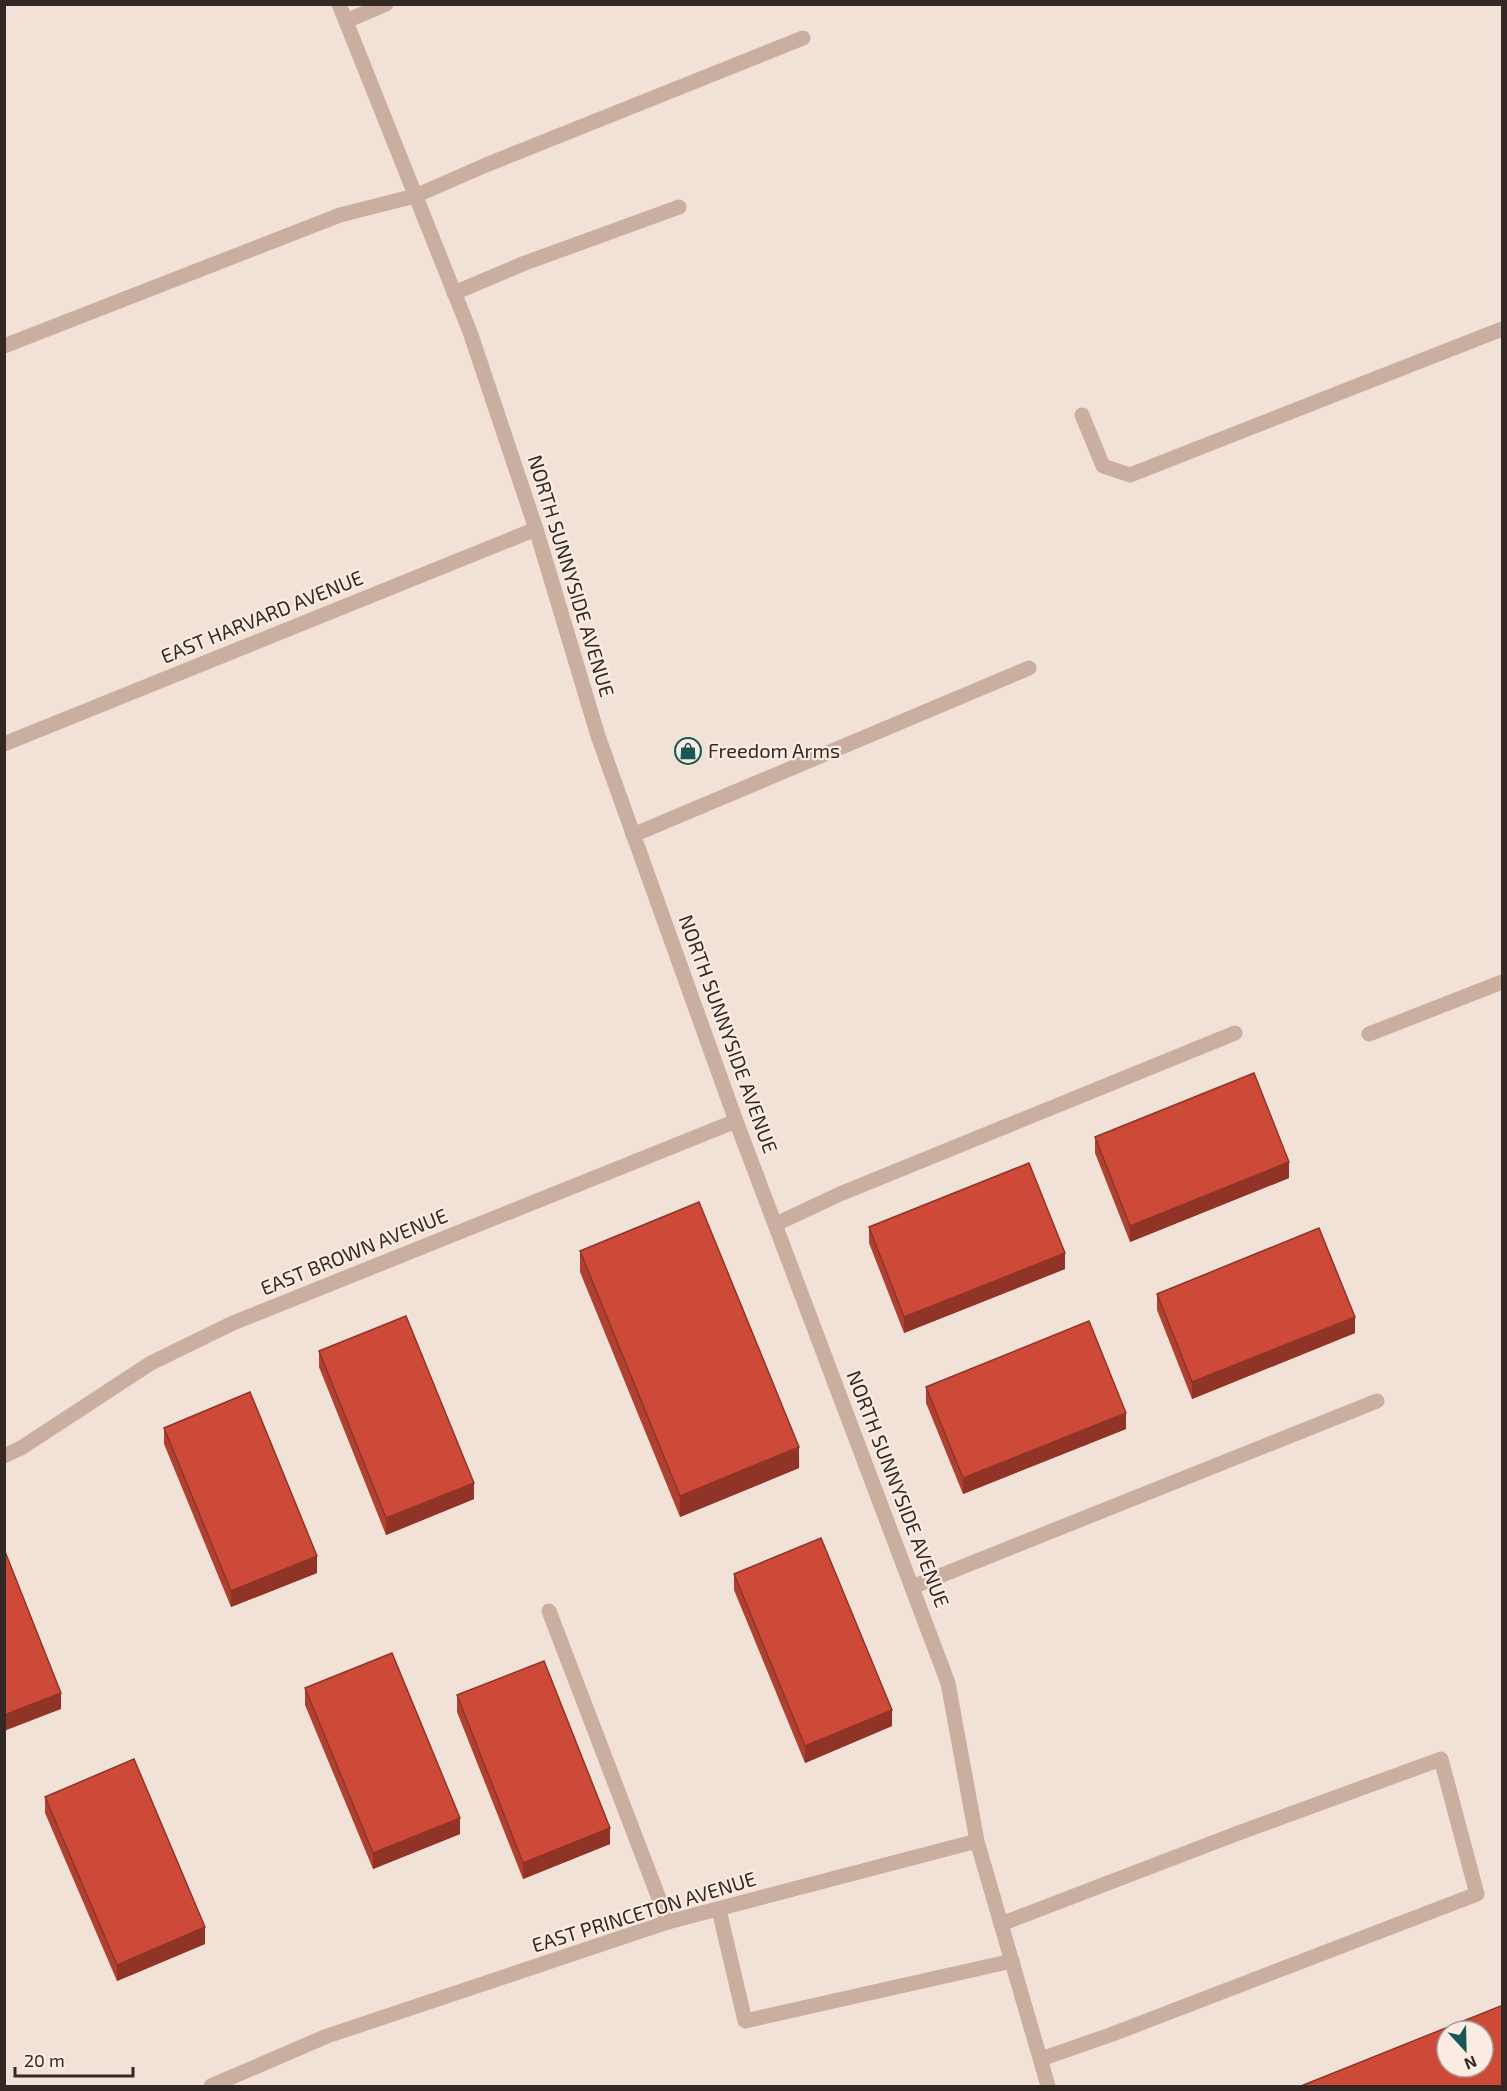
<svg xmlns="http://www.w3.org/2000/svg" width="1507" height="2091" font-family="'Exo 2',sans-serif">
  <rect width="100%" height="100%" fill="#f2e1d6"/>
  <g fill="none" stroke-linecap="round" stroke-linejoin="round">
    <path stroke="#caafa1" stroke-width="15" d="M346,21L386,4
      M454,293L525,263L679,207
      M4,346L340,215L415,196L486,165L803,38
      M1082,415L1103,466L1130,475L1502,329
      M633,835L1029,668
      M1369,1034L1502,982
      M776,1224L840,1194L1235,1033
      M912,1587L1377,1401
      M549,1611L668,1922
      M719,1910L745,2021L1012,1961
      M1001,1924L1241,1832L1441,1759L1477,1894L1110,2035L1041,2059"/>
    <path stroke="#caafa1" stroke-width="15" d="M339,4L470,332L536,529L598,736L736,1121L948,1683L977,1841L1048,2086
      M4,744L536,529
      M4,1456L21,1448L151,1363L233,1323L736,1121
      M211,2086L327,2036L668,1922L977,1841"/>
  </g>
  <path fill="#b04031" d="M1095,1137L1289,1178L1130,1242L1095,1153Z
    M869,1227L1065,1269L904,1333L869,1243Z
    M580,1251L799,1468L680,1517L580,1272Z
    M1157,1294L1355,1333L1192,1399L1157,1310Z
    M319,1351L474,1499L386,1535L319,1367Z
    M926,1387L1126,1429L963,1494L926,1403Z
    M164,1428L317,1573L231,1607L164,1444Z
    M734,1574L892,1726L805,1763L734,1590Z
    M305,1688L460,1834L373,1869L305,1705Z
    M457,1695L610,1844L523,1879L457,1712Z
    M45,1797L205,1944L117,1981L45,1813Z"/>
  <path fill="#903428" d="M1289,1162V1178L1130,1242V1226Z
    M1065,1253V1269L904,1333V1317Z
    M1355,1317V1333L1192,1399V1382Z
    M1126,1413V1429L963,1494V1478Z
    M799,1447V1468L680,1517V1496Z
    M474,1483V1499L386,1535V1518Z
    M317,1556V1573L231,1607V1591Z
    M61,1693V1709L4,1731V1715Z
    M892,1710V1726L805,1763V1746Z
    M460,1818V1834L373,1869V1853Z
    M610,1828V1844L523,1879V1863Z
    M205,1927V1944L117,1981V1965Z"/>
  <path fill="#cd4a39" stroke="#903428" stroke-width="1.5" fill-rule="evenodd" d="M1254,1073L1289,1162L1130,1226L1095,1137Z
    M1029,1163L1065,1253L904,1317L869,1227Z
    M699,1202L799,1447L680,1496L580,1251Z
    M1319,1228L1355,1317L1192,1382L1157,1294Z
    M406,1316L474,1483L386,1518L319,1351Z
    M1089,1321L1126,1413L963,1478L926,1387Z
    M250,1392L317,1556L231,1591L164,1428Z
    M821,1538L892,1710L805,1746L734,1574Z
    M4,1549L61,1693L4,1715Z
    M392,1653L460,1818L373,1853L305,1688Z
    M544,1661L610,1828L523,1863L457,1695Z
    M134,1759L205,1927L117,1965L45,1797Z
    M1503,2005V2086H1301ZM1447,2031H1483V2067H1447Z"/>
  <defs>
    <symbol id="shop-ring" viewBox="-11 -11 22 22"><circle r="9.5" fill="#faece2" stroke="#185854" stroke-width="1.5"/><path d="M-5-2.5h2.3a2.7 3.5 0 0 1 5.4 0H5L5.5 6h-11ZM-1.5-2.5h3a1.5 2.3 0 0 0-3 0Z" fill="#185854"/></symbol>
  </defs>
  <g fill-rule="evenodd">
    <use href="#shop-ring" x="673" y="736" width="30" height="30"/>
  </g>
  <g text-anchor="middle" stroke-width="4.5" stroke-linejoin="round" paint-order="stroke">
    <g font-size="20" fill="#342825" stroke="#faece2">
      <text transform="translate(571 576) rotate(73)" y="7">NORTH SUNNYSIDE AVENUE</text>
      <text transform="translate(262 617) rotate(-22)" y="7">EAST HARVARD AVENUE</text>
      <text transform="translate(728 1034) rotate(70)" y="7">NORTH SUNNYSIDE AVENUE</text>
      <text transform="translate(354 1252) rotate(-22)" y="7">EAST BROWN AVENUE</text>
      <text transform="translate(898 1489) rotate(69)" y="7">NORTH SUNNYSIDE AVENUE</text>
      <text transform="translate(644 1912) rotate(-17)" y="7">EAST PRINCETON AVENUE</text>
    </g>
    <g font-size="20" fill="#342825" stroke="#faece2" text-anchor="start">
      <text x="708" y="758">Freedom Arms</text>
    </g>
  </g>
  <rect width="1507" height="2091" fill="none" stroke="#342825" stroke-width="12"/>
  <g transform="translate(1465 2049) rotate(158)"><circle r="28" fill="#faece2" stroke="#ab9e96" stroke-width="1.5"/>
  <path d="M0-4.5L10 22L0 15L-10 22Z" fill="#185854"/>
  <text y="-9" font-size="16" font-weight="bold" text-anchor="middle" fill="#342825">N</text>
  </g>
  <path d="M15 2067v9h118v-9" fill="none" stroke="#342825" stroke-width="3"/>
  <text x="24" y="2067" font-size="18" fill="#342825" stroke="#faece2" stroke-width="4.5" paint-order="stroke">20 m</text>
</svg>
